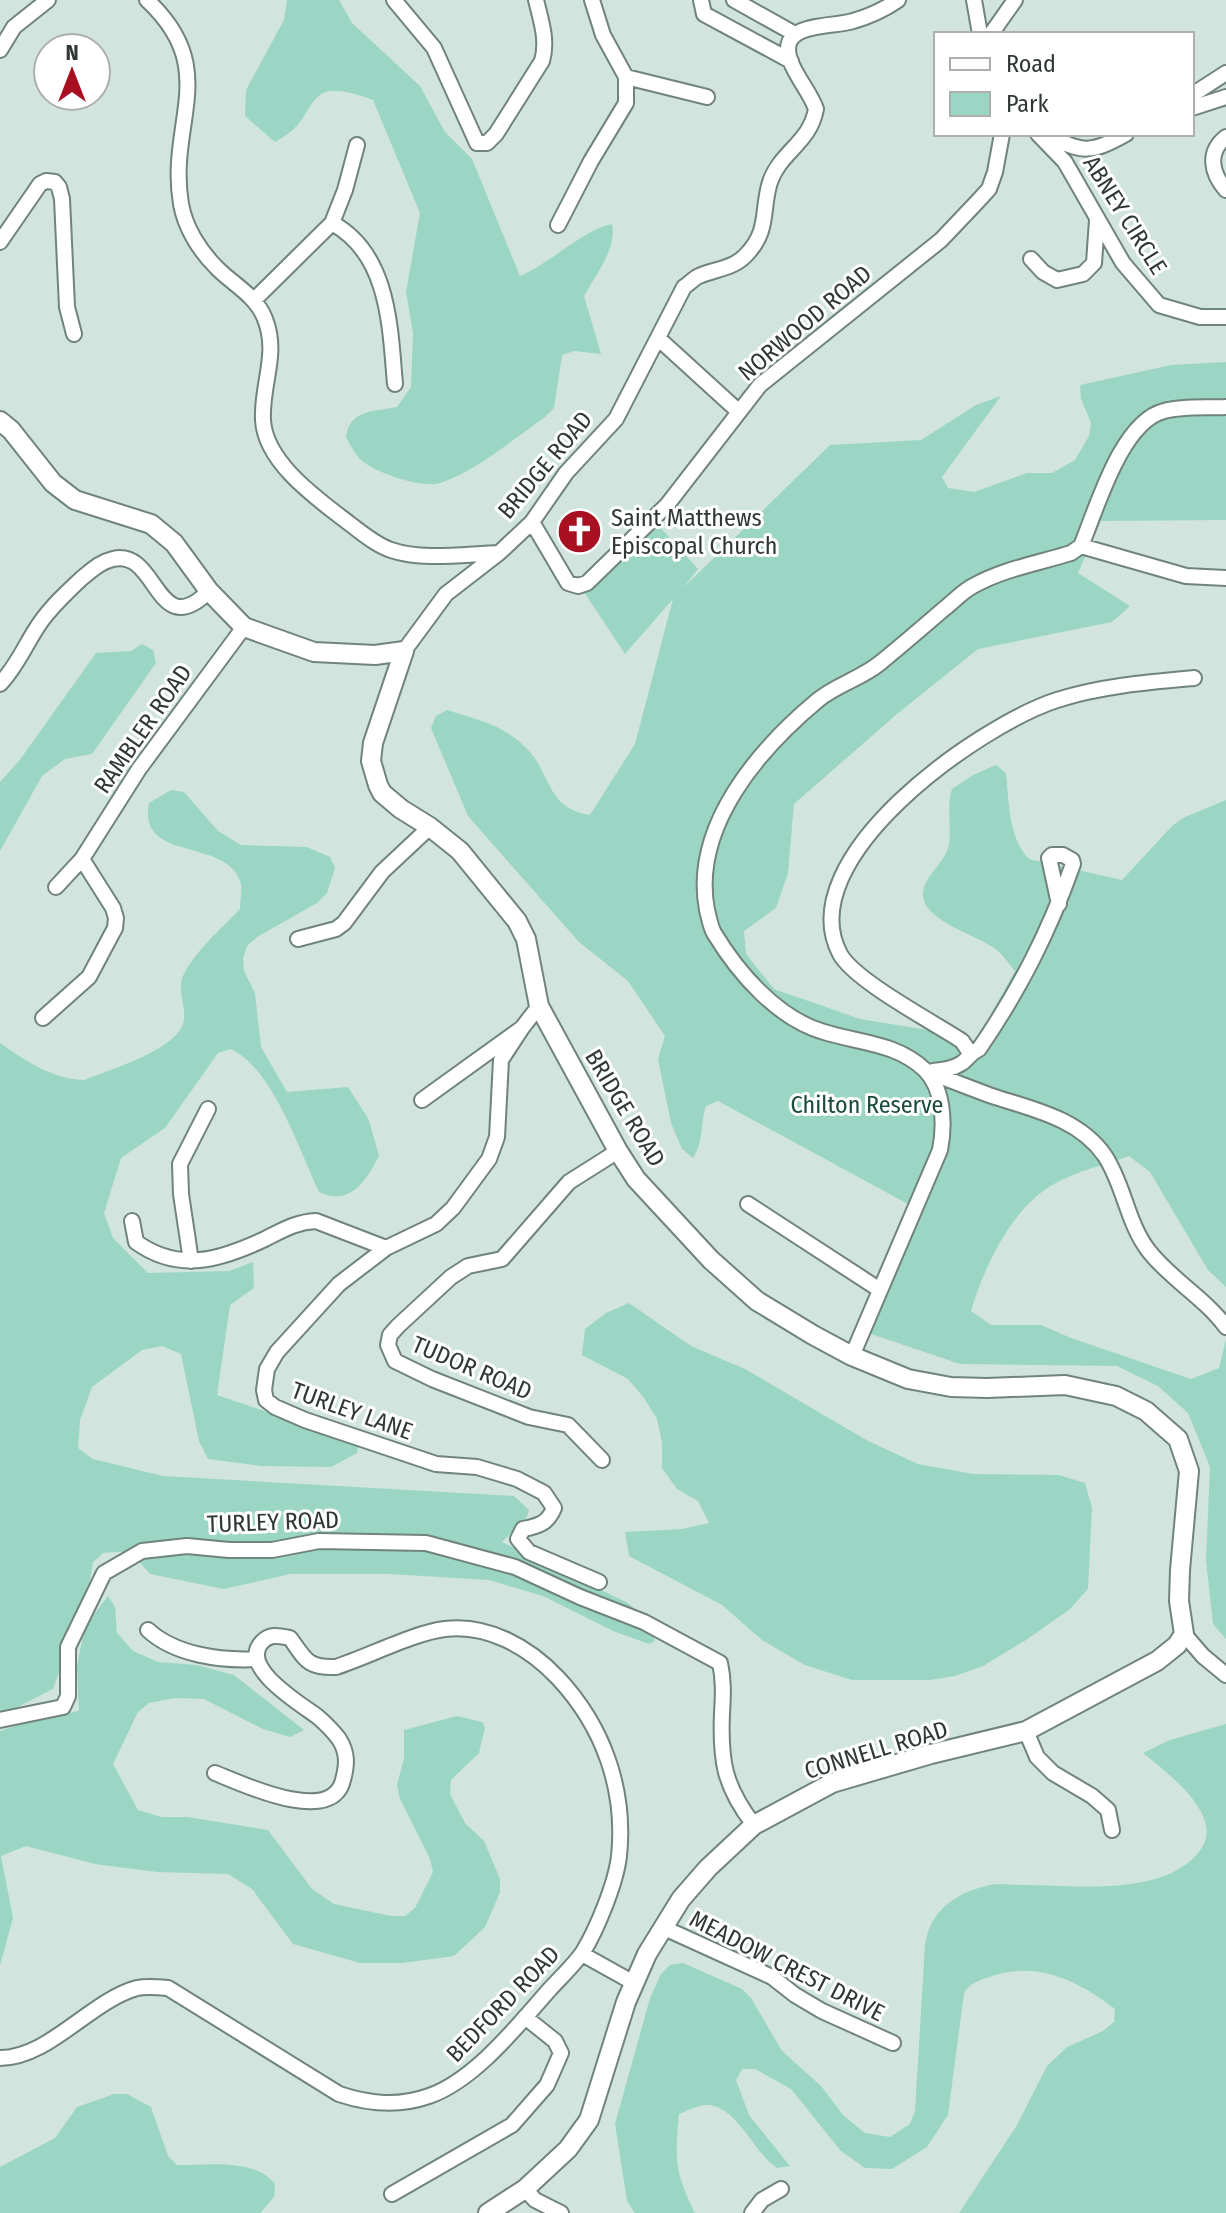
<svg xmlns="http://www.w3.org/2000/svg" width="1226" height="2213" font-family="'Fira Sans Condensed',sans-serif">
  <rect width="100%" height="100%" fill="#d1e4de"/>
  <path fill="#9bd6c4" d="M287,0H339L352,23L420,86L445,132L472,159L520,276C551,263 581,231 612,224C617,249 596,274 584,296L601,354L574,351L562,355L554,408L545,417C516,437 474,473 440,483C422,489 372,472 359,458C354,452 350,444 346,437C350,409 373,412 397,407L411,387L413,333L406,292L420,213L373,100C296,71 325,118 275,142L245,116L246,90L284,20Z
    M1226,362V520L1101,521L1078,573L1130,606L1112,622L978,649L897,714L794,804L788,873L776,908L744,931L746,954L774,989L860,1019L928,1030L957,1044L977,1039L1015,971C1008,963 1002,953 994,948C975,934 921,920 923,893C924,875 946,863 949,844C952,825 946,808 952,789L973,775L996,765L1006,773C1009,801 1008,838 1029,859L1122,880L1173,825L1185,817L1226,800V1287L1208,1270L1150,1172L1129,1156C1105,1165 1076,1171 1054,1184C1012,1207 984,1267 971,1311L991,1325H1041L1071,1338L1191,1379L1219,1368L1226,1339V1639L1213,1624L1206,1560L1210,1467L1188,1413L1158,1386L1117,1366L960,1364L868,1333L919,1210L718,1101L706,1106C700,1124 704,1141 693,1158L682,1149L671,1123L658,1059L665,1036L628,981L579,942L468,816L431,728L436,716L447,710C479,720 505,725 529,751C552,777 547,808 590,815L635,744L673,599L625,654L584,592L657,524L698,569L684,587L830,445L921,440L976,405L1001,396L942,477L948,488L974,492L1027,473H1052L1075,460L1089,436L1091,423L1081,399L1080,385L1171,365Z
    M142,644L153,650L156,663L92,754L65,759L42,776L0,851V782L19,761L96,653L131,651Z
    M171,790L184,792L218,831L241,845L307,847L330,857L335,868L327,893L317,903L257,937L247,946L243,958L244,971L255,993L261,1047L287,1092L348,1087L369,1120L379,1156C365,1182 351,1206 319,1192C300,1152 272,1066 230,1049L218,1053L165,1128L121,1158L104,1213L113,1238L148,1273L229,1271L253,1262L254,1288L230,1305L217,1395L352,1441L358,1446L357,1453L331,1467L262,1466L208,1459L199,1441L181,1354L162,1346L142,1350L92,1387L80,1420L78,1448L93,1459L163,1476L514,1496L529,1510L527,1517L502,1542L626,1602L646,1617L655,1641L649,1644L613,1631L543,1596L489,1580L389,1574H290L224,1589L150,1574L130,1551L103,1553L93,1562L88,1591L53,1689L0,1716V1043C24,1060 54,1080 85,1080C110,1069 179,1050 184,1020C186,1006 177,989 183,976C195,951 221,929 240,909C240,902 242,891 241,884C229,836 137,864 149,803Z
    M629,1303L691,1346L745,1369L868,1441L918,1464L973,1474L1059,1475L1085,1483L1092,1508L1088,1589L1070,1609L1026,1640L983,1666L955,1676L930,1680H852L805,1665L762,1640L722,1605L629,1556L625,1532L682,1529L709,1523L698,1501L677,1489L662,1468V1443L657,1419L644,1398L628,1379L582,1355L585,1329L606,1313Z
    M108,1596L115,1607L117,1633L133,1651L158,1662L197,1665L234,1675L304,1730L290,1737L263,1729L204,1699L175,1698L149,1703L138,1712L113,1764L138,1810L161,1817H187L268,1830L312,1889L334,1904L391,1916H405L415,1908L433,1872L430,1859L400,1799L397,1785L404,1758V1730L457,1716L482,1722L485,1728L479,1753L451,1780L450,1794L465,1823L484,1841L500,1879V1892L485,1927L454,1956L402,1963H360L293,1944L252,1889L228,1874L157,1872L95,1864L26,1846L1,1856L13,1918L0,1965V1731L33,1720L79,1711L77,1666L85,1626Z
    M1226,1724V2213H959L1017,2125L1047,2066L1067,2047L1103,2031L1114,2022L1115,2009C1078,1980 1035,1960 989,1977C977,1981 971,1983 964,1993L948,2115L927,2147L892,2169L865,2168L841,2151L791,2089L755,2069H742L736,2080L749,2115L790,2166L777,2168C754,2153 738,2108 709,2105C700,2104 688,2110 679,2114C675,2160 674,2170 695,2213H635L627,2201L615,2124L650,1998L661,1974L670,1965L683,1963L742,1989L751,1998L782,2051L821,2086L844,2116L865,2133L890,2137L910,2124L915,2111L925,1945C930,1911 954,1894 986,1886C997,1883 1011,1885 1022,1885C1075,1885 1167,1898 1201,1849C1225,1815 1166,1772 1143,1753L1170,1740Z
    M114,2094H127L151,2107L168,2156L177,2165C207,2165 255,2158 275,2184L274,2197L260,2213H0V2167L55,2138L77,2107Z"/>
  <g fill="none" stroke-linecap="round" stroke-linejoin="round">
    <defs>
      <path id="minor" d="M147,0C222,70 167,122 181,204C185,227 199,250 216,267C232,284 256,295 265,319C279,354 261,385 263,420C265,463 319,500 350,524C362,533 376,545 391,550C423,561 465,554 499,553
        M394,0L434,48L477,143H487L496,134L542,61C548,40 541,21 536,0
        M592,0L603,35L626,77L707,97
        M701,0L704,14L791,61
        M734,0L795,34
        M974,0L980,34
        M991,34L1015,0
        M0,50L14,27L48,0
        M1192,95L1226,73
        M1192,108L1226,97
        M1038,134L1065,162L1123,263L1159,305L1200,317H1226
        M1047,134C1082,154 1092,153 1126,134
        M1226,137C1207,152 1211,173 1226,190
        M332,223C389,254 390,326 395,384
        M558,225L591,161L626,103V77
        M0,242L40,184L46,181L55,182L59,187L62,199L67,307L74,334
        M1031,259L1043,272L1057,280L1083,274L1094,263L1097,220
        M254,300L332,223L345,190L357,145
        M659,339L738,411
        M532,522L568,583L578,586L587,583L667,505L760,385L941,240L978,201L989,189L995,172L1002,134
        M1081,546L1186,576L1226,578
        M404,651L446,594L499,553L532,522L566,473L616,419L684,287C689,284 694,278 699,276C715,269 732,269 745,256C770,231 761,211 770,182C780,152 810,143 816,109C810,92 796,77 790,60C777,21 832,28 853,21C867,17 885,9 898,0
        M0,684C18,665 26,643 40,623C52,606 67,592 82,578C92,570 100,562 113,559C158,548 156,644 209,591
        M56,887L82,859L139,769L244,627
        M298,939L336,929L344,923L382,872L430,827
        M43,1018L89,977L115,928L116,918L113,908L82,859
        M522,1028L501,1060L497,1137L489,1159L453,1208L436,1224L386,1248L339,1284L277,1352L267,1369L264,1390L266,1400L275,1407L305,1420L436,1464L477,1467L517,1479L544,1493L554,1508C548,1523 539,1526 523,1529L518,1539L529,1552L599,1582
        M970,1053L962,1041C933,1022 855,981 840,954C789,858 980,725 1057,700C1100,686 1149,682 1194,678
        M926,1071C947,1079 968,1087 989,1095C1030,1109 1078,1117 1105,1156C1124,1185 1127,1222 1148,1250C1170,1279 1204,1297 1226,1327
        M933,1071C943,1070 953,1069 962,1063C969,1058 970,1053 979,1049C1020,989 1049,932 1073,864L1072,860L1063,855H1052L1049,858L1059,904
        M422,1100L522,1028L539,1006
        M748,1204L880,1290
        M132,1221L136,1242C179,1273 220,1260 265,1239C283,1230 296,1222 316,1221L386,1248
        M191,1261L181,1194L180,1164L208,1109
        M852,1356L940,1150C945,1125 944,1089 925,1070C897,1043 859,1043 824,1032C778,1019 738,973 714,933C710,926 709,917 707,910C691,827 759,749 818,700C836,685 862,678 880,663C902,645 923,627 945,608C954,601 963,591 973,586C1003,569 1039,563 1071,553L1081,546C1097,508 1121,422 1164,411C1184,406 1205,408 1226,407
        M602,1460L568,1425L529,1417L432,1379L395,1361L388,1345L390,1335L398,1326L451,1277L468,1266L502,1259L569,1182L618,1151
        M148,1630C175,1655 221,1661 257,1659
        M1184,1634L1203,1656L1226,1675
        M0,1720L63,1707L68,1696V1647L104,1573L142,1551L187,1546L229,1550H272L319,1541L426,1543L515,1567L580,1597L644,1622L720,1663C724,1681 723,1696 722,1713C720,1761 724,1786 754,1825
        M1026,1731L1037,1757L1053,1773L1092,1796L1108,1810L1112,1830
        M662,1927L772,1977L795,1995L822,2011L893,2043
        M582,1954L634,1983
        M0,2058C49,2058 90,2001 137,1988C146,1986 158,1987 168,1988L339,2094C369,2104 398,2107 429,2096C475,2080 518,2025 550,1989C561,1977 574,1965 583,1952C597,1929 616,1883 619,1856C626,1789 603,1726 558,1678C529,1647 488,1624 445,1629C416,1632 367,1657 336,1667C307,1668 306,1660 290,1638C280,1636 270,1633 262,1642C238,1667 301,1704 318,1717C325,1723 333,1731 339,1739C348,1753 347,1765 343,1780C332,1827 240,1783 215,1773
        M525,2189L535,2200L561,2213
        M392,2194L512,2125L547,2085L561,2053L555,2041L525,2017
        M752,2213L762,2200L781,2189"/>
      <path id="major" d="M0,421L11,430L53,483L75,500L151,524L174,543L209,591L244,627L314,652L375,655L404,651L373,743L371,761L378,785L382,793L401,809L430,827L460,851L517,921L526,939L539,1006L618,1151L636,1179L711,1260L757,1301L813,1335L852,1356L908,1379L951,1387L987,1388L1065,1385L1116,1396L1146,1411L1178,1439L1189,1471L1180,1570L1179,1601L1184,1634L1177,1645L1157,1661L1026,1731L931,1754L832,1783L754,1825L708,1868L681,1899L647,1954L626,2002L589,2120L568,2149L525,2189L488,2213"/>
    </defs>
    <use href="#minor" stroke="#71837d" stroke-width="18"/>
    <use href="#major" stroke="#71837d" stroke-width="22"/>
    <use href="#minor" stroke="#fff" stroke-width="14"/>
    <use href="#major" stroke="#fff" stroke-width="18"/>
  </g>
  <defs>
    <symbol id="church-disc" viewBox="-11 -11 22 22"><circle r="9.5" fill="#a81022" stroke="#fff"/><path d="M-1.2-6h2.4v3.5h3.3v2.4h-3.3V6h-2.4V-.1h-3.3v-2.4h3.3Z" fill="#fff"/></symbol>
  </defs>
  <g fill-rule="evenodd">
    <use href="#church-disc" x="554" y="506" width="51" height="51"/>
  </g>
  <g text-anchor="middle" stroke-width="6" stroke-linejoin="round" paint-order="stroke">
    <g font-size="24" fill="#303835" stroke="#fff">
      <text transform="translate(1125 215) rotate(58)" y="8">ABNEY CIRCLE</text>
      <text transform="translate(805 323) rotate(-40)" y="8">NORWOOD ROAD</text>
      <text transform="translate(545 465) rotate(-50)" y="8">BRIDGE ROAD</text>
      <text transform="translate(143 729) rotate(-55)" y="8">RAMBLER ROAD</text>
      <text transform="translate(625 1108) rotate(59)" y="8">BRIDGE ROAD</text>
      <text transform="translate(472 1368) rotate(23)" y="8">TUDOR ROAD</text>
      <text transform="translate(352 1411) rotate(20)" y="8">TURLEY LANE</text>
      <text transform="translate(273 1522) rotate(-2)" y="8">TURLEY ROAD</text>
      <text transform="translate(876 1750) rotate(-17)" y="8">CONNELL ROAD</text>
      <text transform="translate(787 1966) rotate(27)" y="8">MEADOW CREST DRIVE</text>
      <text transform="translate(503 2004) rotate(-46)" y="8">BEDFORD ROAD</text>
    </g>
    <g font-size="24" fill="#303835" stroke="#fff" text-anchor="start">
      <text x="611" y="526">Saint Matthews<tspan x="611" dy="28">Episcopal Church</tspan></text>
    </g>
    <g font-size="24" fill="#1b493d" stroke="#fff">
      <text x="867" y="1113">Chilton Reserve</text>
    </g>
  </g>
  <rect x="934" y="32" width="260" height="104" fill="#ffffff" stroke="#acafae" stroke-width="2"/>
  <rect x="950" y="58" width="40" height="12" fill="#ffffff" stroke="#acafae" stroke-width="2"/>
  <text x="1006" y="72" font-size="24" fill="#303835">Road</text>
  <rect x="950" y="92" width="40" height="24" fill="#9bd6c4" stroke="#acafae" stroke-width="2"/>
  <text x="1006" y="112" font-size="24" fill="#303835">Park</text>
  <g transform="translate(72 72)"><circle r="38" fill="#ffffff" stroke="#acafae" stroke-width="2"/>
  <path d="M0-6L14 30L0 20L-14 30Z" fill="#a81022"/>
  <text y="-12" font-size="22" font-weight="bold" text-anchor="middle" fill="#303835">N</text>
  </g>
</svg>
